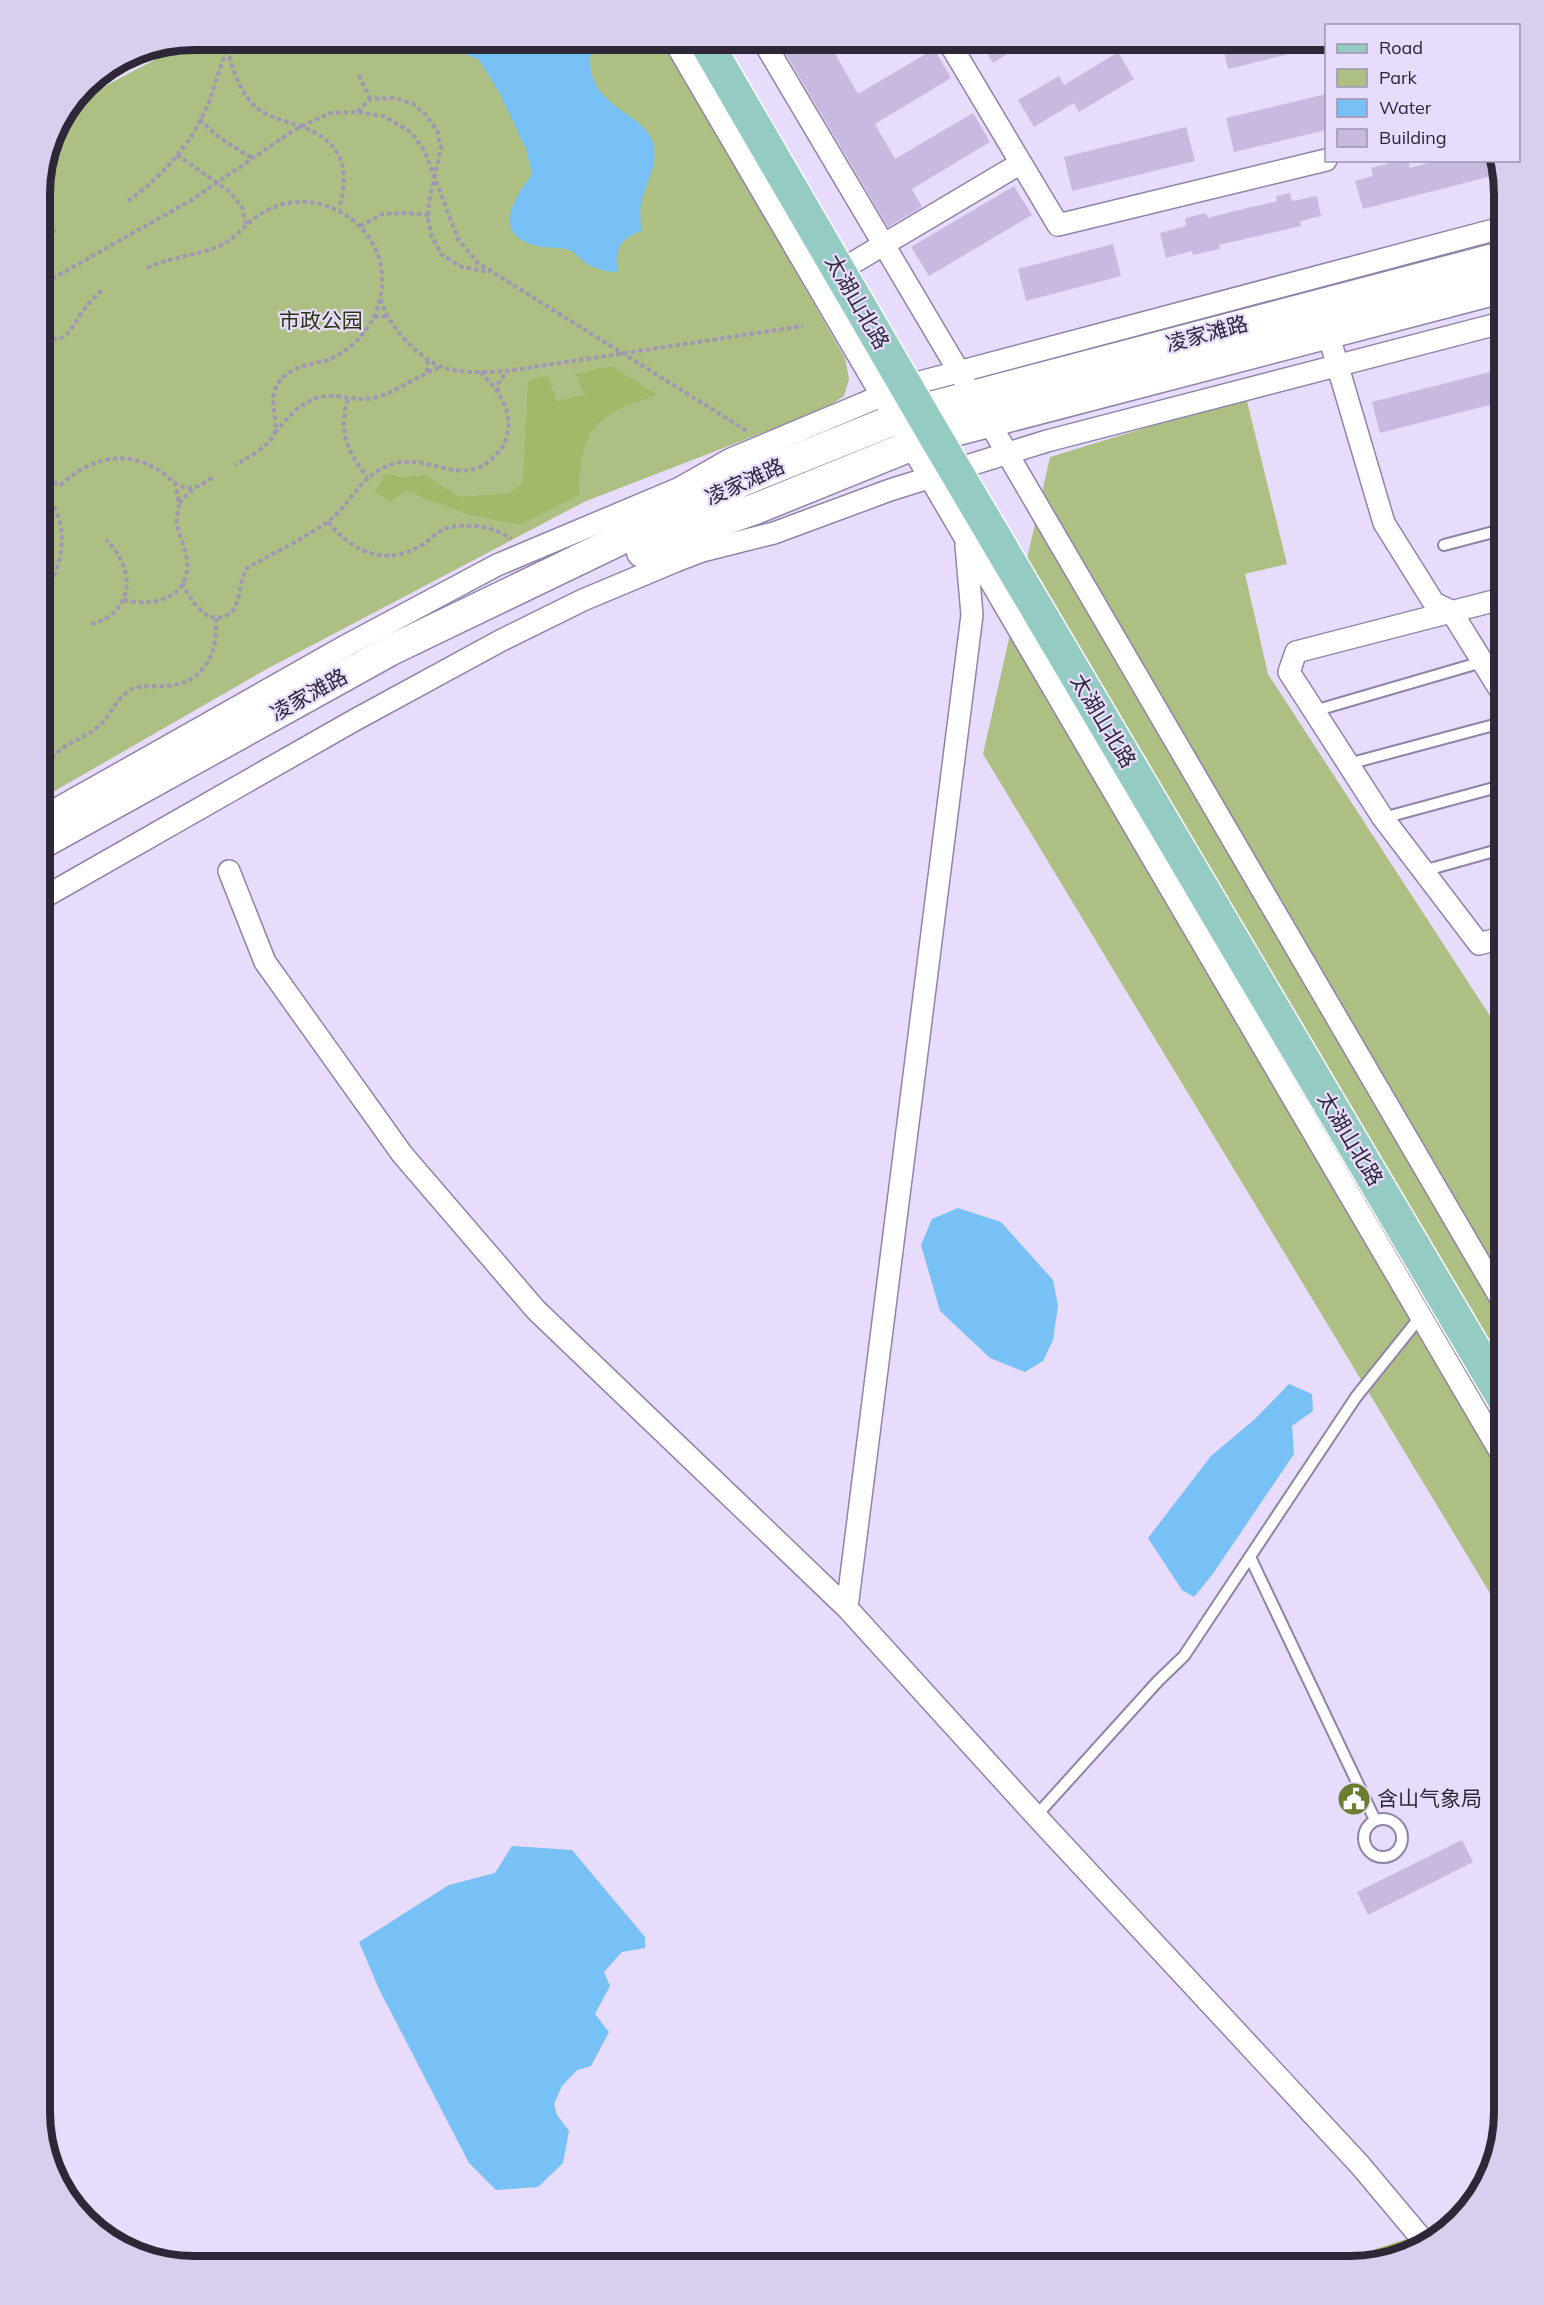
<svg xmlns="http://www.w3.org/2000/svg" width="1544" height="2305" font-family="Mulish,'Noto Sans SC',sans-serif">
  <rect width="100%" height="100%" fill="#e8dcfd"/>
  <path fill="#aebf84" d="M194,39H662L845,358L849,379L844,396L824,409L584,502L265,670L39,800V184L51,134L71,104Z
    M1246,397L1287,564L1245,574L1268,674L1505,1039V1618L983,754L1050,457Z"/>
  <path fill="#a3b869" d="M612,366L657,395C594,415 581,427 579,495L519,525L467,514L406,491L391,501L375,492L386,473L402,478L425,475L460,497L510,493L523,483L528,380L548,376L556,401L585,395L575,374Z
    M1447,2226L1427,2245L1350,2266H1323Z"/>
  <path fill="#77c1f7" d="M443,39H595C595,47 590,54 590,61C591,110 647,112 654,146C657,166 647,181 642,199C639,209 641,221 641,231C621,238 613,250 618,272C607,272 593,269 583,261C579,258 574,251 569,250C560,247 550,248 541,247C491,236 511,203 532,174L526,149L499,92L479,60L454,49Z
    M958,1208L1001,1222L1053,1280L1058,1306L1053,1340L1043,1361L1025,1372L990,1358L940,1311L921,1245L932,1219Z
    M1289,1384L1312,1394L1313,1411L1292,1426L1294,1454L1212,1575L1194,1597L1182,1590L1148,1538L1211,1456L1255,1419Z
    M512,1846L572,1850L645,1937V1948L622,1952L604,1972L610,1986L595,2014L609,2032L591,2066L577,2070L562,2086L554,2104L557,2115L569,2131L563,2163L538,2187L496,2190L469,2163L379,1989L359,1942L449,1885L495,1873Z"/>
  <path fill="#c8b9e1" d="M777,39H855L834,52L858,94L934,49L951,78L875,124L895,159L973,113L990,142L912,189L922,207L888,227Z
    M979,39H1032L993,63Z
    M1221,39H1326V45L1228,69Z
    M1118,52L1134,79L1079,112L1074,103L1034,127L1018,100L1059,76L1064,85Z
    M1326,94V130L1234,152L1226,118Z
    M1186,127L1195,161L1072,191L1064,157Z
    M1401,160H1408L1410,168L1439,160H1496L1500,174L1363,209L1355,181L1373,176L1371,168Z
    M1014,186L1032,215L929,276L911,247Z
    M1290,193L1292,201L1317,196L1321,216L1300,221L1301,226L1219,245L1220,249L1193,255L1192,251L1166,258L1160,233L1186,226L1185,218L1206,213L1208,218L1243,209L1277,201L1276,196Z
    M1113,244L1121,276L1026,301L1018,269Z
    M1505,368V401L1380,433L1372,402Z
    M1462,1840L1473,1862L1368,1915L1357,1892Z"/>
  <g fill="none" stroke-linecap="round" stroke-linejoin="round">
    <defs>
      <path id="service" d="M1444,545L1505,529
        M1314,711L1482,662
        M1348,764L1505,722
        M1383,818L1505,785
        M1423,871L1505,848
        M1250,1557L1375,1820
        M1036,1816L1158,1681L1184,1656L1356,1397L1421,1316
        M1364 1838a19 19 0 1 1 38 0a19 19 0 1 1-38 0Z"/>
      <path id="minor" d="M673,39L1505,1460
        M762,39L964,380
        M947,39L1058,225L1326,160
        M856,261L1021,163
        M1328,333L1384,523L1434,603L1451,611L1505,698
        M983,412L1505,1306
        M39,819L349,644L497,565L680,488L731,459L905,386L1505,227
        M229,871L265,962L402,1154L536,1310L847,1608L1036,1816L1360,2165L1427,2245
        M39,900L353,721L500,641L583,600L676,561L702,551L774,533L890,490L1047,441L1505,322
        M1505,937L1479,944L1383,818L1289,672L1296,652L1505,598
        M847,1608L972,615L966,545"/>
      <path id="secondary" d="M642,552L668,539L755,509L935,436L1505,287
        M39,845L391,650L742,481L896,419L919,410L1505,256"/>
      <path id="primary" d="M704,39L935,436L1505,1401"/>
    </defs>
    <use href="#service" stroke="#9083a8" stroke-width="14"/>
    <use href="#minor" stroke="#9083a8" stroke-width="24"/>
    <use href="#secondary" stroke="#9083a8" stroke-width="33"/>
    <use href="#primary" stroke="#fff" stroke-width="36"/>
    <path stroke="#a197b2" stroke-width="4" stroke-dasharray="4.5 3" stroke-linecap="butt" d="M227,49C234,71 239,93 258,109C270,118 286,121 300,126C342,141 351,168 339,209
      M359,75L370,99
      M358,112L370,99L395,98L413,104L426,115L437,130L441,148L429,202L428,220L432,237L442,255L462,267L489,272
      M200,119C215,137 234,147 254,159
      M177,155L230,192L242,207L246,224
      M128,201C161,177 190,146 206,109C216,86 220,61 232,39
      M360,226L383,214L407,213L429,215
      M39,234L56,231
      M147,268C170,257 194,256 217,247C235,240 246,222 264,212C304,189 355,207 375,248C386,270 384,301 371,322C361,339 346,353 327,360C310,365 291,366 279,382C266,400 280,420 274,435C268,447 246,459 235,465
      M39,286L190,201L294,130L330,113L357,112L383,116L411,132L425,152L458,239L478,263L747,431
      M381,299C386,324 418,358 442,367C462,374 487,372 507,371L803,326
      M374,317L388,316
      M39,331C64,350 70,330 82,312C88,304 95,297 102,290
      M427,372L428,358
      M498,392V384L507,371
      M348,399C338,431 347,451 367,477
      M275,433C289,415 306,396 331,396C345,396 359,401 373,398C398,392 417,375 441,367
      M39,477L61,485C90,457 128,448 163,473C172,480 180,489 192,488C199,487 207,481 213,477
      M179,503L194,488
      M328,522C352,550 381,566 417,548C427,543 435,533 444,529C464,522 495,526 511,539
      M182,583C190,598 206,627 227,615C232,612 234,610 236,605C241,592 240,580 247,568C273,553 302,540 326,523C350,506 357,480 385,467C427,447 459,493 496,455C502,449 507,440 508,431C512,408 496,387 480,372
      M39,593C60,579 66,543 59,519C56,508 48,496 39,488
      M124,600C153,607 190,599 187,561C186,548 179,537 177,524C176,518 178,512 179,506C179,498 176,490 175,483
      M91,624C135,613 136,568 106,540
      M47,764C53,757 60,749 67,745C78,739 89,735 99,726C110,716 115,700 129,691C139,684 153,687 165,686C204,684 218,654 216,619"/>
    <use href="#service" stroke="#fff" stroke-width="10"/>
    <use href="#minor" stroke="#fff" stroke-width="21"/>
    <use href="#secondary" stroke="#fff" stroke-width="30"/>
    <use href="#primary" stroke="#94cbc3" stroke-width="33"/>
  </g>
  <defs>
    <symbol id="civic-disc" viewBox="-11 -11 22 22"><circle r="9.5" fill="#6b7e2f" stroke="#e8dcfd"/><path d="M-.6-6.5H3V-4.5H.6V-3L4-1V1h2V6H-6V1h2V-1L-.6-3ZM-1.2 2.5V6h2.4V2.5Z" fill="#fff"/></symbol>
  </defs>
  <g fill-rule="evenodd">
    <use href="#civic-disc" x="1335" y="1780" width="38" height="38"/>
  </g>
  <g text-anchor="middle" stroke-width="4.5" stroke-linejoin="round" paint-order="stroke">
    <g font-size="21" fill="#2d2737" stroke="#e8dcfd">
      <text transform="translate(857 302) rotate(60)" y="7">太湖山北路</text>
      <text transform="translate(1207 334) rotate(-15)" y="7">凌家滩路</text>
      <text transform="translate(745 482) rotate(-24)" y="7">凌家滩路</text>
      <text transform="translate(309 695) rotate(-29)" y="7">凌家滩路</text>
      <text transform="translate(1103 721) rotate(59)" y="7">太湖山北路</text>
      <text transform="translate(1350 1139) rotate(59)" y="7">太湖山北路</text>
    </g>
    <g font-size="21" fill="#2d3614" stroke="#e8dcfd">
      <text x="321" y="328">市政公园</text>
    </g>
    <g font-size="21" fill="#2d2737" stroke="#e8dcfd" text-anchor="start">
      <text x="1377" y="1806">含山气象局</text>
    </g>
  </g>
  <path d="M0 0H1544V2305H0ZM194 50H1350A144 144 0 0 1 1494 194V2112A144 144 0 0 1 1350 2256H194A144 144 0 0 1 50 2112V194A144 144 0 0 1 194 50Z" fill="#d9ceed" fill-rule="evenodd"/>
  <path fill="none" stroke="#2d2737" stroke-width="8" d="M194 50H1350A144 144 0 0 1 1494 194V2112A144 144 0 0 1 1350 2256H194A144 144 0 0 1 50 2112V194A144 144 0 0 1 194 50Z"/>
  <rect x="1325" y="24" width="195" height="138" fill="#e8dcfd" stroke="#9d94ae" stroke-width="1.5"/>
  <rect x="1337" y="44" width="30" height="9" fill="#94cbc3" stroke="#9d94ae" stroke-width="1.5"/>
  <text x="1379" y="54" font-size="18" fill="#2d2737">Road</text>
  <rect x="1337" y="69" width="30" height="18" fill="#aebf84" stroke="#9d94ae" stroke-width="1.5"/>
  <text x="1379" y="84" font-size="18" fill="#2d2737">Park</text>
  <rect x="1337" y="99" width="30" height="18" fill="#77c1f7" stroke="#9d94ae" stroke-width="1.5"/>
  <text x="1379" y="114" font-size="18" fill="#2d2737">Water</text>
  <rect x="1337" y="129" width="30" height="18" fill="#c8b9e1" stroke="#9d94ae" stroke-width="1.5"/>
  <text x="1379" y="144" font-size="18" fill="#2d2737">Building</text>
</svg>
